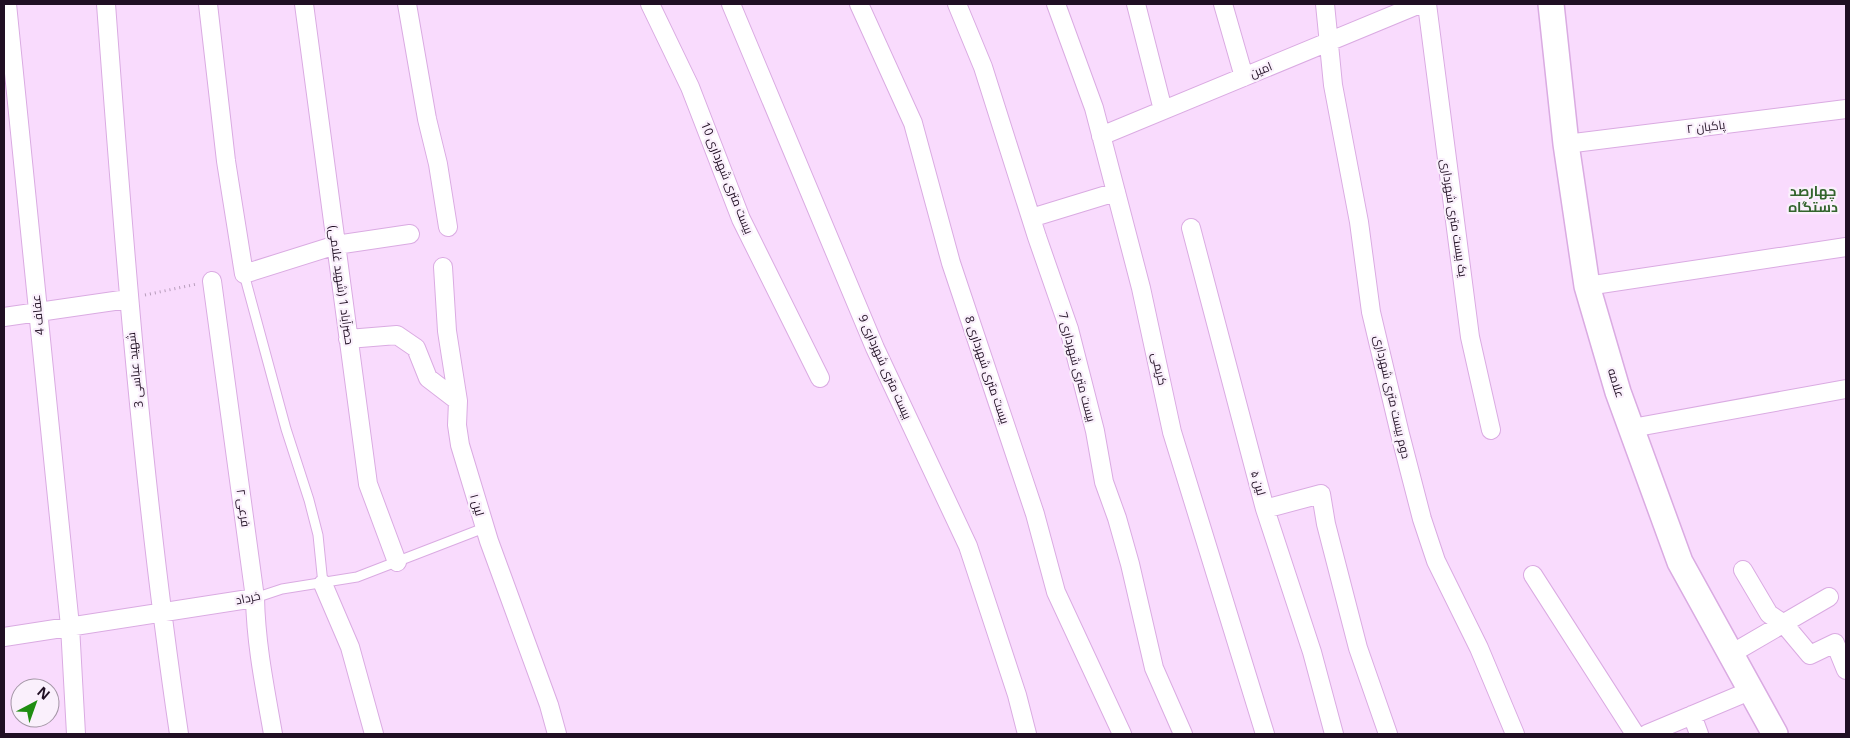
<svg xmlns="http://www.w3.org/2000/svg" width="1850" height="738" font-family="'Open Sans',Cairo,sans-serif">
  <rect width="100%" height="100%" fill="#f9dbfd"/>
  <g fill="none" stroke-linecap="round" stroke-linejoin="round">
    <defs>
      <path id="lane" d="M244,274L286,429L309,500L318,535L323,584
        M255,598L282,589L357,577L484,528"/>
      <path id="street" d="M7,4L70,626L76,734
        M106,4C124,248 143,492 179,734
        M208,4L226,161L244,274L336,245L410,234
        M304,4L368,484L397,562
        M407,4L427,119L438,164L448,227
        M650,4L690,87L741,219L820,378
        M731,4L875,348L968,546L1017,695L1027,734
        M859,4L913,123L951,263L1035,514L1056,592L1122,734
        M957,4L983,67L1037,237L1069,329L1095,431L1104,482L1117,518L1130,564L1154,668L1183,734
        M1056,4L1094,108L1141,288L1172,432L1265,734
        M1136,4L1163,110
        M1223,4L1244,77
        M1325,4L1333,85L1359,222L1371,312L1400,434L1422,519L1436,561L1479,648L1515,734
        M1427,4L1470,337L1491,430
        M1101,136L1420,4
        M1566,144L1846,109
        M1031,218L1116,192
        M1191,228L1265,509L1312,652L1334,734
        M443,267L447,331L458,401L457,425L460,445L489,541L549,705L557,734
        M212,281L255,598C256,645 265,688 273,734
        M1587,286L1846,247
        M4,317L128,299
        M348,339L397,335L416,348L428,378L458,401
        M1632,428L1846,389
        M1265,509L1321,494L1326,524L1358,648L1388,734
        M1743,570L1769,614L1784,624L1810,655L1835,643L1846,670
        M1533,575L1635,734
        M323,584L350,647L374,734
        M4,637L255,598
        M1731,654L1829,597
        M1692,715L1699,734
        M1647,734L1752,690"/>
      <path id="secondary" d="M1551,4L1566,144L1587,286L1618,392L1680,562L1775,734"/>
    </defs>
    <use href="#lane" stroke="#daabe2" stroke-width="11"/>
    <use href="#street" stroke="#daabe2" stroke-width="20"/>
    <use href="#secondary" stroke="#daabe2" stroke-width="28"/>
    <path stroke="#b79dbb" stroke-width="3" stroke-dasharray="1 4" stroke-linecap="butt" d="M145,295L197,284"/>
    <use href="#lane" stroke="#fff" stroke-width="9"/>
    <use href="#street" stroke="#fff" stroke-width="18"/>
    <use href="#secondary" stroke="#fff" stroke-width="25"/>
  </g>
  <g text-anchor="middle" stroke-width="4.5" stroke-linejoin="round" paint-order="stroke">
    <g font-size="12" fill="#200f23" stroke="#faf0fc">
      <text transform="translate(1261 70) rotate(-22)" y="4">امین</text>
      <text transform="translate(1706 127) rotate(-7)" y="4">پاکبان ۲</text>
      <text transform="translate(727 178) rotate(68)" y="4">بیست متری شهرداری 10</text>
      <text transform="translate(1454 218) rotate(81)" y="4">یک بیست متری شهرداری</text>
      <text transform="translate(341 285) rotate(82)" y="4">حصرآباد 1 (شهید غلامی)</text>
      <text transform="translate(38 315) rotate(-96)" y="4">عفاف 4</text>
      <text transform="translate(885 367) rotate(66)" y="4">بیست متری شهرداری 9</text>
      <text transform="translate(1077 367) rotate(75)" y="4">بیست متری شهرداری 7</text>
      <text transform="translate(1159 369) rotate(77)" y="4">کریمی</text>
      <text transform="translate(135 370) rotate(-96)" y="4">شهید عباسی 3</text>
      <text transform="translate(987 370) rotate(71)" y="4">بیست متری شهرداری 8</text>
      <text transform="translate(1616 383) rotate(73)" y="4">علامه</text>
      <text transform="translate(1392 397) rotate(77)" y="4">دوم بیست متری شهرداری</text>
      <text transform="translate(1258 483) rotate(74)" y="4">لین ۵</text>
      <text transform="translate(477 505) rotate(74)" y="4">لین ۱</text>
      <text transform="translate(243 508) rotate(82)" y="4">۲ فرعی</text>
      <text transform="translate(248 598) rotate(-12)" y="4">خرداد</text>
    </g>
    <g font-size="14" font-weight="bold" fill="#33642d" stroke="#faf0fc">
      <text x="1813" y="196">چهارصد<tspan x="1813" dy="16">دستگاه</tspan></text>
    </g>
  </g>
  <rect width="1850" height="738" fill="none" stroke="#200f23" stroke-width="10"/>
  <g transform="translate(35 703) rotate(41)"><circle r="24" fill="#faf0fc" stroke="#a396a5"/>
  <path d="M0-4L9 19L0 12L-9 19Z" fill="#1f8d12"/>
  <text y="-8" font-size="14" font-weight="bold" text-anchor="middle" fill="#200f23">N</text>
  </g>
</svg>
